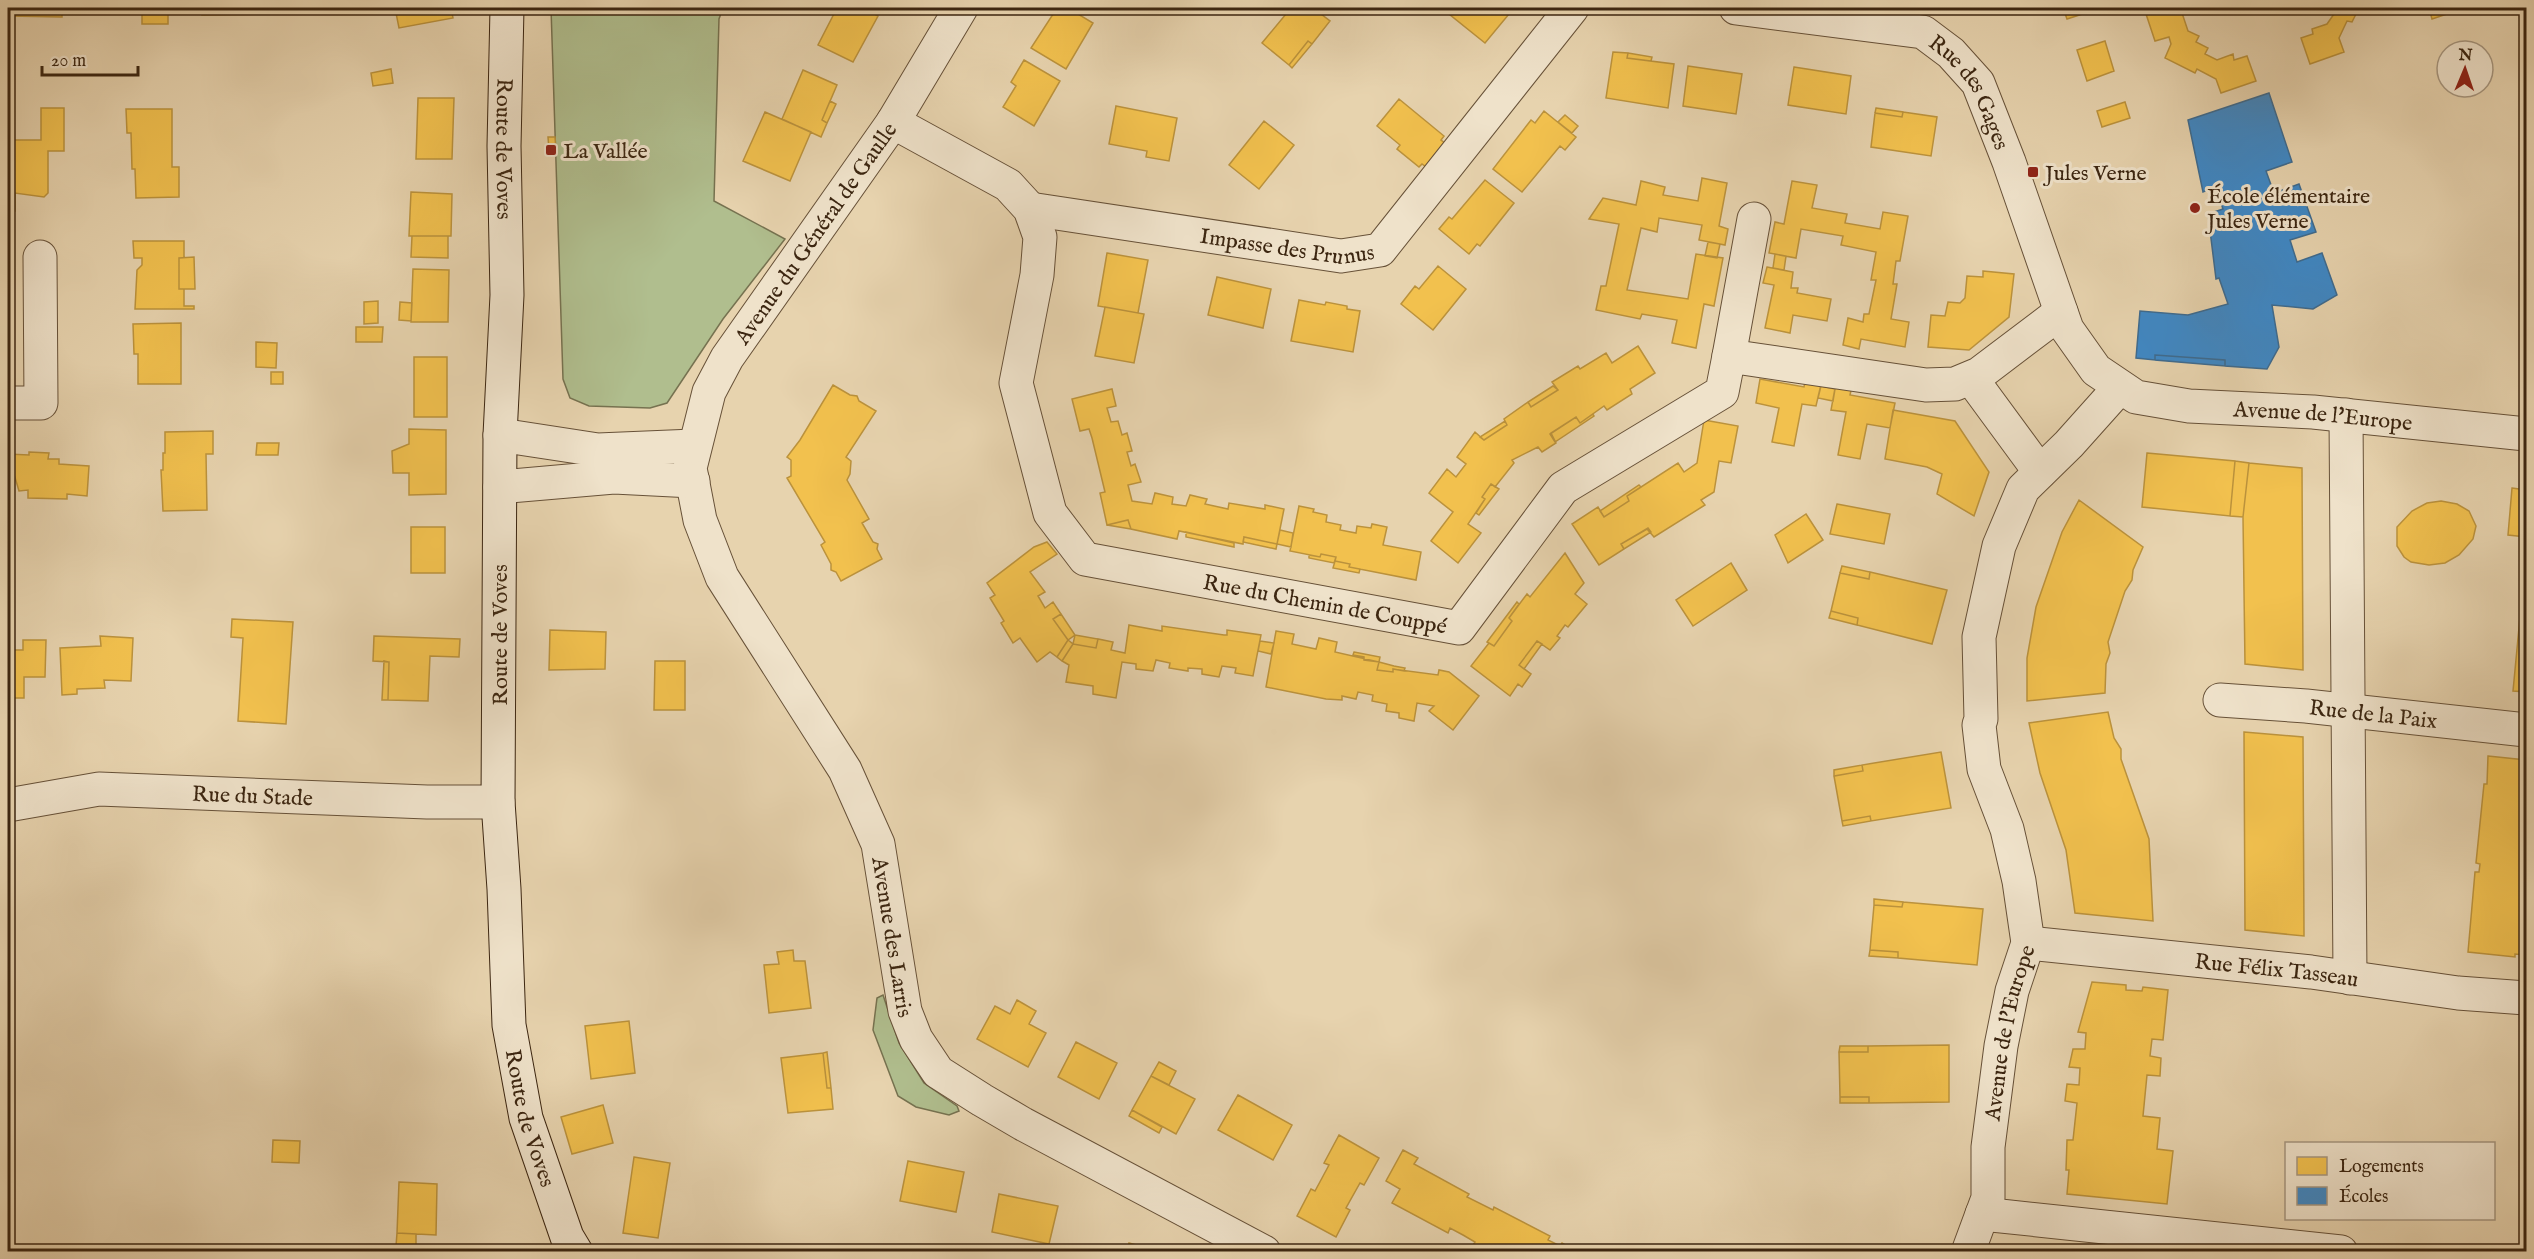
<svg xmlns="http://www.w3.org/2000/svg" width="2534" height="1259" font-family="'IM FELL English',serif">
  <rect width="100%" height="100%" fill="#e7d3ae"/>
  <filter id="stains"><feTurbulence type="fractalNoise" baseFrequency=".00333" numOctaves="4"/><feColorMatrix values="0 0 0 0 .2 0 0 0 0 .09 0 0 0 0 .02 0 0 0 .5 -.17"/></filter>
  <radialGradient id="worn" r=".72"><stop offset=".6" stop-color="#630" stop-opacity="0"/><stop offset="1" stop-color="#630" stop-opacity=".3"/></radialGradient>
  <path fill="#b0be8e" stroke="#767250" stroke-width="1.5" d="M551,8H723L719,19L714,201L785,239L723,319L667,403L650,408L589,406L570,398L563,379Z
    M883,995L899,1043L924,1083L957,1106L959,1111L949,1115L916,1107L898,1096L873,1030L877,998Z"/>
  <path fill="#f2c14e" stroke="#bb923c" stroke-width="1.5" d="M8,8H62V17L8,16Z
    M107,8H168V24H142V10H107Z
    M202,8H263L264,14L202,15Z
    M278,8H294V14H279Z
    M294,8H343V14H294Z
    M395,8H451L453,18L399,28Z
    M837,8H880L876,15L878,16L853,62L818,45Z
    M1057,8H1068L1093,23L1066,69L1031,48Z
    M1291,8H1313L1330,21L1312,44L1308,41L1289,65L1262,43Z
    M1453,8H1514L1485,43L1449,14Z
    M2063,8H2094L2095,10L2067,19Z
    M2144,8H2174L2175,12L2181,10L2188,31L2199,36L2196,42L2208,48L2205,54L2217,60L2233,54L2234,60L2247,56L2256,81L2221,93L2216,79L2197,69L2195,73L2165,58L2171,44L2169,37L2155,41Z
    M2328,8H2359L2352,22L2347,21L2339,38L2344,52L2310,64L2301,38L2313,34L2312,29L2327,24L2334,14Z
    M2429,8H2459V10L2432,19Z
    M1308,41L1312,44L1292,68L1289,65Z
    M2105,41L2114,71L2087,81L2077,50Z
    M1613,52L1628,53L1627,58L1674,64L1668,108L1606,98Z
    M1628,53L1652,57L1651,61L1627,58Z
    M1024,60L1060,81L1034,126L1003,107L1016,86L1011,82Z
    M1688,66L1742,74L1736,114L1683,106Z
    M1794,67L1851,76L1846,114L1788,105Z
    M391,69L393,83L373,86L371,73Z
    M803,70L837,85L822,120L827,123L821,137L782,119Z
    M418,98H454L452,159H416Z
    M1399,99L1444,136L1441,140L1453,149L1433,172L1422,164L1419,167L1397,149L1400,145L1377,126Z
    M830,101L836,104L827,123L822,120Z
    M2125,102L2130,118L2102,127L2097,111Z
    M1116,106L1177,118L1169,161L1146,157L1147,151L1109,144Z
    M41,108H64V151H48V193L44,197L15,193V211H8V140H41Z
    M1876,108L1903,112L1902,117L1875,113Z
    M126,109H172V167H179V197L136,198L135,169H132L131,133H127Z
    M1544,111L1576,137L1565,150L1560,146L1522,192L1493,169L1531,120L1535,123Z
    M765,112L811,132L790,181L743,161Z
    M1903,112L1937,117L1931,156L1871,147L1875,113L1902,117Z
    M1565,115L1578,126L1572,133L1558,122Z
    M1264,121L1294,145L1259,189L1229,165Z
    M548,137H555L556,150H549Z
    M1702,178L1727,183L1719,226L1728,229L1725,245L1699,240L1702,225L1659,218L1657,232L1641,228L1627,290L1688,299L1696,254L1723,258L1714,306L1704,304L1696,348L1672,343L1677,320L1642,314L1640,319L1596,310L1601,286H1606L1619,224L1589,219L1603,198L1636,205L1641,181L1665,187L1663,195L1698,201Z
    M1485,180L1514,203L1480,246L1477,244L1469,254L1439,229L1449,217L1452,219Z
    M1792,181L1817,185L1812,208L1847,214L1845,223L1880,229L1883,212L1908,216L1900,261H1896L1893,284H1897L1891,319L1909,322L1905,347L1861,339L1859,349L1843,345L1848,318L1863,322L1864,314H1869L1876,280H1871L1876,252L1841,245L1843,236L1801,229L1796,258L1769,253L1775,222L1784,224Z
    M411,192L452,194L451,236H409Z
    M412,236H448V258L411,257Z
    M133,241H184V258H179V289H184V306H194V309H135L137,270L142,265V258H134Z
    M1708,242L1720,244L1717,258L1705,256Z
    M1107,253L1148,260L1138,313L1098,306Z
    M1775,254L1786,256L1784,270L1773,268Z
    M194,257L195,289H179V258Z
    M1438,266L1466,289L1433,330L1401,304L1415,286L1419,289Z
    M1767,267L1793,272L1791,288H1798L1797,293L1831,299L1827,321L1793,315L1790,333L1765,328L1774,285L1763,283Z
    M413,269L449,270L448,322H411Z
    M1983,271L2014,274L2009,317L1969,350L1928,347L1931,315L1945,316L1948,302L1960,303L1965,298L1967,276L1983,277Z
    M1217,277L1271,289L1263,328L1208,315Z
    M1299,300L1325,305L1326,302L1347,306V309L1360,311L1353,352L1291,341Z
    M378,301V323L364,324V302Z
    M400,302L412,303L411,321L399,320Z
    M1105,307L1144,314L1134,363L1095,356Z
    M181,323V384H138V354H134L133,324Z
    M356,327H383L382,342H356Z
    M256,342L277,343L276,368L256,367Z
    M1638,346L1655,373L1630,389L1632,394L1607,410L1604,406L1580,423L1576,417L1551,433L1556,443L1542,452L1538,447L1512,460L1514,463L1495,487L1491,484L1482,497L1485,499L1468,524L1481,533L1458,563L1431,541L1453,512L1429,493L1447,469L1456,477L1466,464L1457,457L1475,432L1484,440L1507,425L1504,419L1528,402L1531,407L1558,390L1552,382L1578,366L1580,369L1606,353L1612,363Z
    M414,357H447V417H414Z
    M271,372H283V384H271Z
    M1806,377L1822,380L1816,406L1802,404L1794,446L1772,442L1779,408L1756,403L1760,379L1804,387Z
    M1836,383L1852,386L1850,395L1895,403L1890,428L1867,424L1860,459L1838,455L1846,412L1831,410Z
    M833,385L850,395L857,396L859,401L876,411L846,457L851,461L850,474L847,480L869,519L862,523L873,542L878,544L877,549L882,559L841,581L836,572L831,570V564L821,545L825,542L787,478L791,476V460L787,457L800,440Z
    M1553,386L1558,390L1531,407L1528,402Z
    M1821,386L1835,389L1833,401L1818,398Z
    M1112,389L1116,406L1107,408L1111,422L1118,421L1122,435L1127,433L1132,451L1127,452L1131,466L1135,464L1141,482L1128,485L1132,501L1152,504L1155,493L1173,497L1172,504L1186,506L1190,495L1207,499L1205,504L1228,509L1229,503L1265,509V505L1284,509L1277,544L1244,537L1243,544L1179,531L1177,539L1131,529L1128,520L1107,525L1100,493L1105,492L1092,438L1089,429L1080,431L1072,399Z
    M1893,410L1955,421L1989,472L1974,516L1937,494L1942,474L1927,467L1885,459Z
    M1593,414L1594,416L1555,442L1550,434L1576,417L1580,423Z
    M1704,420L1738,426L1731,463L1719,461L1714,492L1701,500L1705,505L1654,537L1647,529L1621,544L1624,549L1599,565L1572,524L1598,507L1604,517L1629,501L1627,496L1678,463L1684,472L1697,463Z
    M1505,421L1507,425L1484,440L1480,437Z
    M409,429L446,430V494L409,495V473H393L392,451L409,444Z
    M213,431V454H206L207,510L163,511L161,470H163V453H165V432Z
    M257,443H279L278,455H256Z
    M29,452L49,453L48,459H59V464L89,466L87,496L67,494V499L28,498V490L19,491L8,454L29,455Z
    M2147,453L2235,461L2230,516L2142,507Z
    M2235,461L2249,463L2243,517L2230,516Z
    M2249,463L2302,468L2303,670L2245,664L2243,517Z
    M1491,484L1499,489L1479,515L1476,513L1485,499L1482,497Z
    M1639,485L1641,487L1627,496L1629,501L1604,517L1600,511Z
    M2512,488L2526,490V537L2508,535Z
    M2079,500L2143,547L2133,570L2132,580L2125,591L2108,642L2110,653L2106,664L2105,693L2027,701V658L2036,607L2062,532Z
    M2441,501L2457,504L2469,511L2476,526L2473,539L2459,555L2445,563L2429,565L2411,562L2404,557L2397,546V527L2412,511L2427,503Z
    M1837,504L1890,514L1884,544L1830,534Z
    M1299,506L1314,509L1313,512L1327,515L1326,522L1341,525L1340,530L1356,533L1357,526L1371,528L1372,524L1387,527L1383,545L1421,552L1416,580L1349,567L1350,564L1335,561L1336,557L1321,554L1320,557L1290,551Z
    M1806,514L1823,540L1788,563L1775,535Z
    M1128,520L1131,529L1107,525Z
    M411,527H445V573H411Z
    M1648,528L1651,532L1624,549L1621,544Z
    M1280,530L1293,533L1291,547L1277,544Z
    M1186,532L1234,543V547L1186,537Z
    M1244,537L1277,544L1276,549L1243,542Z
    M1047,542L1057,554L1030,572L1045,592L1038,596L1045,608L1053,602L1061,614L1053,619L1068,640L1057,657L1050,652L1037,662L1020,638L1013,643L1001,623L1004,621L990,598L995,595L987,583L1034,547Z
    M1565,553L1584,583L1575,594L1587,604L1568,627L1565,625L1557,636L1560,638L1550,650L1537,641L1519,665L1531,674L1522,687L1518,684L1510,696L1471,666L1489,643L1494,646L1512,621L1509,618L1527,594L1530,597Z
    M1321,554L1336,557L1334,563L1309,558V555L1320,557Z
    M2526,554V692L2513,691Z
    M1335,561L1350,564L1349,567L1360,569L1359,573L1333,568Z
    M1731,563L1747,590L1693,626L1676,600Z
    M1842,566L1870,572L1869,579L1840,573Z
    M1870,572L1947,590L1932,644L1857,625L1858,618L1831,611L1840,573L1869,579Z
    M1517,602L1519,604L1509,618L1512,621L1494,646L1487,642Z
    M1831,611L1858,618L1857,625L1829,618Z
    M1061,614L1075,635L1068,640L1053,619Z
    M232,619L293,622L286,724L238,721L243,638L231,637Z
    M1129,625L1162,631V626L1224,635H1227V630L1261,635L1253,676L1235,673L1236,668L1222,666L1219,677L1202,674V669L1188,668V671L1169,668L1170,663L1156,660L1153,671L1136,669V664L1122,662L1116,698L1093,694V686L1066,682L1069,665L1062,661L1073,644L1096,648L1098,639L1113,642L1111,650L1125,653Z
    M550,630L606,632L605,669L549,670Z
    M1276,631L1294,634L1292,644L1316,649L1319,638L1337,642L1335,652L1379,662L1377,670L1393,672V669L1438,675L1439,670L1449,672L1479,696L1453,730L1429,711L1434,706L1417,703L1414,721L1399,718V713L1386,711L1387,704L1372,701L1373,695L1358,692L1356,699L1342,696V700L1326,699L1266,687Z
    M1075,635L1098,639L1096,648L1073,644Z
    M100,636L133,638L131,681L104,680L105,688L77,689V694L62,695L60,648L101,646Z
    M374,636L460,639L459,657L430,656L428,701L388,700L389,662L373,661Z
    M23,640H46L45,677H24V698H8V650H23Z
    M1068,640L1073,644L1062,661L1057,657Z
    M1260,641L1274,643L1271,654L1258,651Z
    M1537,641L1542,644L1524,669L1519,665Z
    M1354,652L1380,657L1379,662L1364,660V657L1353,655Z
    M384,661L389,662L388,700H382Z
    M655,661H685V710H654Z
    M1379,662L1394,666L1405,668L1404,671L1393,669V672L1377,670Z
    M2108,712L2114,738L2121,749V759L2149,839L2153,921L2075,913L2066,850L2040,773L2029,723Z
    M2244,732L2303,737L2304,936L2245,930Z
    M1941,752L1951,808L1871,821L1870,816L1842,821L1834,776L1863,771L1862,765Z
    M2488,756L2526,760V955L2515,954V957L2468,952L2475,872H2479L2480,864L2476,863L2484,784H2487Z
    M1862,765L1863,771L1834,776V770Z
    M1870,816L1871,821L1843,826L1842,821Z
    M1874,899L1903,902L1902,907L1874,905Z
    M1903,902L1983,909L1977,965L1898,958V952L1870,950L1874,905L1902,907Z
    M793,950L794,961H805L811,1008L769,1013L764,965L779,964L777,952Z
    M1870,950L1898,952V958L1869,956Z
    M2092,982L2126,985V990L2142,991L2143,987L2168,990L2163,1040L2152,1039L2150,1056L2161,1058L2160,1076L2147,1075L2143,1116L2160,1118L2157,1149L2173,1151L2167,1204L2067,1194L2069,1170H2066L2067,1140H2073L2077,1103L2065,1101L2067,1084L2079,1085L2080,1068L2069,1067L2073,1049H2085L2086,1033L2078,1032Z
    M1017,1000L1036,1011L1029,1024L1046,1033L1028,1067L977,1039L995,1006L1010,1014Z
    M629,1021L635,1073L591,1079L585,1026Z
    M1076,1042L1117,1063L1099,1099L1058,1077Z
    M1949,1045V1102L1869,1103V1097H1840L1839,1052H1868V1046Z
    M1840,1046H1868V1052H1839Z
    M827,1052L831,1088H827L823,1053Z
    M823,1053L827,1088H831L833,1109L788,1113L781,1058Z
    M1159,1062L1176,1071L1169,1085L1151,1076Z
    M1151,1076L1195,1099L1176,1134L1132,1110Z
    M1238,1095L1292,1125L1273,1160L1218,1130Z
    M1840,1097H1869V1103H1840Z
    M603,1105L613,1143L572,1154L561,1117Z
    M1132,1110L1162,1127L1159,1133L1129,1116Z
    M1339,1135L1379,1158L1364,1185L1360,1183L1346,1208L1350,1210L1336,1237L1297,1216L1311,1189L1315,1191L1329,1165L1324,1163Z
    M273,1140L300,1141L299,1163L272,1162Z
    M1403,1150L1418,1158L1414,1164L1469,1194L1467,1197L1493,1210L1494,1207L1550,1236L1548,1240L1560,1246L1562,1243L1577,1252H1484L1473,1245L1475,1242L1463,1235L1450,1228L1448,1233L1392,1203L1400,1189L1386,1181Z
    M634,1157L670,1163L658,1238L623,1233Z
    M908,1161L964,1172L956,1212L900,1201Z
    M399,1182L437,1184L436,1235L397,1233Z
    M999,1194L1058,1206L1049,1244L992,1232Z
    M397,1233L416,1234V1246H396Z
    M1129,1243L1144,1247L1143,1252H1127Z"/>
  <path fill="#3f88c5" stroke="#3e6b8f" stroke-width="1.5" d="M2269,93L2292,162L2266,171L2274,193L2299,184L2316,232L2290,240L2297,262L2322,253L2337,295L2313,309L2272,305L2279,347L2267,369L2225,366V360L2155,355V360L2136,358L2140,311L2188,315L2228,304L2219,278L2216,279L2208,214L2223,209L2219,197L2210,189L2203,192L2188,120Z
    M2155,355L2225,360V366L2155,360Z"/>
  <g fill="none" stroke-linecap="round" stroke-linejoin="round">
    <defs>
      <g id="street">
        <path id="s1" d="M961,8L893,122L727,358L709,392L690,468L700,520L722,577L845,770L878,844L905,1011L916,1039L938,1072L982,1100L1023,1124L1264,1252"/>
        <path id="s2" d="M1736,8L1923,32L1951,53L1978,83L2009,162L2067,329L2096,370L2136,397L2189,406L2313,412L2526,434"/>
        <path id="s3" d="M893,122L1008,185L1030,209L1040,237L1037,275L1016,383L1050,513L1085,559L1459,628L1563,488L1722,392L1729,356L1926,385L1955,384L1979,374L2061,312"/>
        <path id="s4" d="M1030,209L1341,256L1380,250L1572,8"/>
        <path d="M1729,356L1754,219"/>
        <path d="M1971,378L2040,472"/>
        <path d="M8,403H41L40,257"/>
        <path d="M2346,415L2350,978"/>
        <path d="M500,435L598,450L694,446"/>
        <path d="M500,487L614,477L693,481"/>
        <path id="s5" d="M2220,700L2306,706L2526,730"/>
        <path id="s6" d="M8,805L99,789L427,802H498"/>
        <path id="s7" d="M2028,943L2311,972L2458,993L2526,998"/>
        <path d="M1982,1214L2341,1252"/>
        <path id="s8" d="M1968,1252L1988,1198V1147L2001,1046L2012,991L2028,943L2019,881L2007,829L1984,769L1979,725L1981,719L1979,637L1999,546L2023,489L2069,444L2120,387"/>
      </g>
      <g id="secondary">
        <path id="s9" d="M507,8L504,146L507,295L500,435L498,802L504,889L509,1025L526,1118L567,1237L576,1252"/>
      </g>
    </defs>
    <use href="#street" stroke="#675138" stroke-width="35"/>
    <use href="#secondary" stroke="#3c2611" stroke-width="35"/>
    <use href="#street" stroke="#efe2ca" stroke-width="33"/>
    <use href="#secondary" stroke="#efe2ca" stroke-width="33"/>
  </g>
  <g fill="#8f2418" stroke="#efe2ca" stroke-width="2">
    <rect x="545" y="144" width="12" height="12" rx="3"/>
    <rect x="2027" y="166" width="12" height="12" rx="3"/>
    <circle cx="2195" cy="208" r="6"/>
  </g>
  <g text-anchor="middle" stroke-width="6" stroke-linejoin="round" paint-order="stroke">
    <g font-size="22" fill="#3c2611" stroke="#efe2ca">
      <text dy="8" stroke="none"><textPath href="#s2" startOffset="267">Rue des Gages</textPath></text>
      <text dy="8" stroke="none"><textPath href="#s9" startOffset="141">Route de Voves</textPath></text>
      <text transform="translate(815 233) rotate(-55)" y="8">Avenue du Général de Gaulle</text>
      <text dy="8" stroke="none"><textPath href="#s4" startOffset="260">Impasse des Prunus</textPath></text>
      <text dy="8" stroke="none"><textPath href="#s2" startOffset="812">Avenue de l'Europe</textPath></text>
      <text dy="8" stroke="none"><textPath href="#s3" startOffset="778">Rue du Chemin de Couppé</textPath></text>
      <text transform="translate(499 635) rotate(-90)" y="8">Route de Voves</text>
      <text dy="8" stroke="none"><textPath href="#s5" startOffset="154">Rue de la Paix</textPath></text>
      <text dy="8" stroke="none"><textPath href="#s6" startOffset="246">Rue du Stade</textPath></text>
      <text dy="8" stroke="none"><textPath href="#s1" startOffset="1056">Avenue des Larris</textPath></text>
      <text dy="8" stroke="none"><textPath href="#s7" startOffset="250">Rue Félix Tasseau</textPath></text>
      <text dy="8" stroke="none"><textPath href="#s8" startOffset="225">Avenue de l'Europe</textPath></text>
      <text dy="8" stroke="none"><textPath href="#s9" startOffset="1113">Route de Voves</textPath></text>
    </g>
    <g font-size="22" fill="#3c2611" stroke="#efe2ca" text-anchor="start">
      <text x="563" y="158">La Vallée</text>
      <text x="2045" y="180">Jules Verne</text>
      <text x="2207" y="203">École élémentaire<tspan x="2207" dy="25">Jules Verne</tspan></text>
    </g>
  </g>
  <rect width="2534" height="1259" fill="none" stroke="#e7d3ae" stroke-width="30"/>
  <rect x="9" y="9" width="2516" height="1241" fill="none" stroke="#3c2611" stroke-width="3"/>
  <rect x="15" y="15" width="2504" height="1229" fill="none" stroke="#3c2611" stroke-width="1.5"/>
  <rect x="2285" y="1142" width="210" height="78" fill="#efe2ca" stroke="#a79780" stroke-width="1.5"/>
  <rect x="2297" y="1157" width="30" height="18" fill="#f2c14e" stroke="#a79780" stroke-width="1.5"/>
  <text x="2339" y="1172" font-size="18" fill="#3c2611">Logements</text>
  <rect x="2297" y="1187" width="30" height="18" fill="#3f88c5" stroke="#a79780" stroke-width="1.5"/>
  <text x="2339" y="1202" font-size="18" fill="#3c2611">Écoles</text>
  <g transform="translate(2465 69) rotate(2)"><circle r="28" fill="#efe2ca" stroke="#a79780" stroke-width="1.5"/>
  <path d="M0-4.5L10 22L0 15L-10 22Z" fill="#8f2418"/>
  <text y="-9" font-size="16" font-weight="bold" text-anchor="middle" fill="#3c2611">N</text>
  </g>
  <path d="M42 66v9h96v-9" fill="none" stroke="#3c2611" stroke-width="3"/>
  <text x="51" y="66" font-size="18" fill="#3c2611" stroke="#efe2ca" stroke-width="4.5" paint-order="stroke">20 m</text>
  <rect width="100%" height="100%" filter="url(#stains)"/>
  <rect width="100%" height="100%" fill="url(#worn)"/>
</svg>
